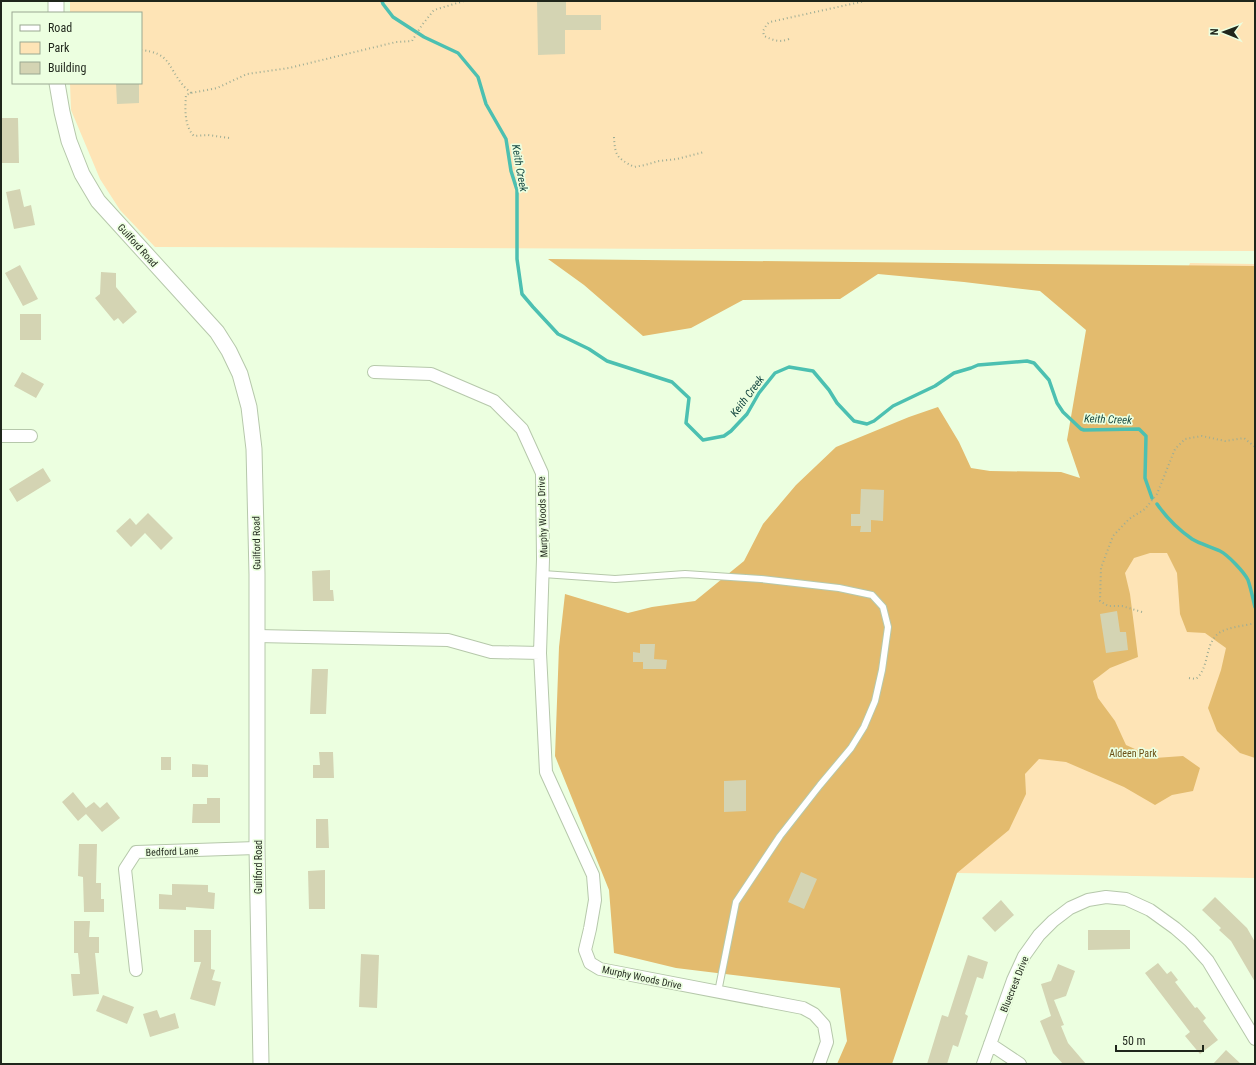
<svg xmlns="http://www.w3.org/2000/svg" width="1256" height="1065" font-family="'Roboto Condensed',sans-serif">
  <rect width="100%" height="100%" fill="#ecffe0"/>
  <path fill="#fee4b6" d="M70,1H1255V251L155,247L120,210L100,179L71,110L70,83H141V13H70Z
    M1190,263L1255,264V878L957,873Z"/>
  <path fill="#e3bb6e" d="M548,259L1255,266V758L1240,753L1217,731L1208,708L1221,670L1226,648L1205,633L1187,632L1180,614L1177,573L1167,553H1150L1134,558L1125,573L1130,594L1138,657L1110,668L1093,681L1098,698L1115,721L1126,745L1155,758L1183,756L1200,768L1193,791L1172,795L1155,805L1124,787L1066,762L1039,759L1025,774L1026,794L1009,830L957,873L892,1064H837L847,1041L840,988L676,968L614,953L609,890L555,756L559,647L565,594L628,613L652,607L695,601L744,561L763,524L796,485L836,447L909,417L938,407L959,442L971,468L990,471L1061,472L1080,478L1067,440L1086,330L1040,291L964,282L878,274L840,299L743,300L691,328L643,336L584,285Z"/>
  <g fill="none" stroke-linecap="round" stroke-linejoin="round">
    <path stroke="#4cc0b1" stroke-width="3.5" d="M382,1L383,4L393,17L424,37L458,53L478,77L486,104L506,139L511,171L517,190V259L522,294L533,307L558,334L589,349L607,361L672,382L689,398L686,423L703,440L724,436L731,431L747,414L759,393L775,373L789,367L813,371L829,390L837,403L854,421L867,424L874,421L893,406L935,386L954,373L971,368L978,365L1027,361L1034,363L1049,380L1057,403L1063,412L1081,429L1084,430L1139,429L1146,436L1145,478L1152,498
      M1157,504C1166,517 1179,530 1192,539C1200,544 1212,547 1220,551C1228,555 1244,572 1248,580C1251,589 1253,599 1255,607"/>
  </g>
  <path fill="#d4d4b3" d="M537,1H566V15H601V30H565V54L538,55Z
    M116,83H139V103L117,104Z
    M1,118H18L19,163H2Z
    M20,189L24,207L31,205L35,225L14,229L6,192Z
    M20,265L38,299L23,306L5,273Z
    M101,272L116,273V287L137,312L123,324L118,318L114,321L95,298L100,294Z
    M20,314H41V340H20Z
    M22,372L44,384L36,398L14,386Z
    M43,468L51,481L17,502L9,489Z
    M861,489L884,490L883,521L871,520V532H860L861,526H851V514H860Z
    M148,513L173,538L161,550L145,533L131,547L116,531L130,518L136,525Z
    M330,570V590H333L334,601H313L312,571Z
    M1117,611L1120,632H1126L1128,650L1106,653L1100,614Z
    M640,644H655L654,659L667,660L666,669H643V662H633V652L640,653Z
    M312,669H328L326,714H310Z
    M319,752H333L334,778H313V765H320Z
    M161,757H171V770H161Z
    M192,764L208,765V777H192Z
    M746,780V811L724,812V781Z
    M73,792L86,808L94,802L100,808L107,802L120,818L102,832L86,814L78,821L62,802Z
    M207,798H220V823H192L193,804H207Z
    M316,819H328L329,848H316Z
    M79,844H97L96,883H101V899H104V912H84L83,877L78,876Z
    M325,870V909H309L308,871Z
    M801,872L817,879L804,909L788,902Z
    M172,884L208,885V892L215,893L214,909L186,907V910L159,909V894L172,895Z
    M1215,897L1247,928L1255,942V982L1231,941L1219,930L1221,928L1202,910Z
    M1001,900L1014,915L995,932L982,918Z
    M74,921H90L89,937H99V953H95L99,994L73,996L71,974H80L78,953H74Z
    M194,930H211V969L215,970L212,980L221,982L215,1006L190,999L201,962H194Z
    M1088,930H1130V949L1088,950Z
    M361,954L379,955L377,1008L359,1007Z
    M968,955L988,962L983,979L977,977L965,1014L968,1016L958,1047L953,1045L947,1064H927L942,1015L948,1017Z
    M1158,963L1167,974L1171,971L1178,980L1175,982L1195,1008L1197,1007L1206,1018L1203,1021L1218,1040L1200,1054L1185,1036L1190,1032L1145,973Z
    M1058,964L1075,971L1066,996L1054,1000L1064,1025L1061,1026L1068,1043L1086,1064H1063L1053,1053L1040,1021L1051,1016L1041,984L1051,981Z
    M103,995L134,1007L127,1024L96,1011Z
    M157,1010L160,1018L175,1013L179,1028L150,1037L143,1014Z
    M1226,1050L1241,1064H1213Z"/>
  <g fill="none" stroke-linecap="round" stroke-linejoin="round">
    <defs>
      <path id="service" d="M543,574L615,579L685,574L761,579L839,588L872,595L883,607L888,627L882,670L875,701L864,727L851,748L820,785L780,836L736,902L718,992"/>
      <path id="minor" d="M374,372L431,374L494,401L522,429L542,473L543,559L540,653L546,772L593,875L595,900L590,929L585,950L590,963L600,969L803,1008L814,1014L824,1025L827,1042L819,1064
        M1,436H31
        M257,636L448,640L491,652L540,653
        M136,970L125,869L136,852L257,848
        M990,1044L1020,1064
        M983,1064L1013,980L1024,956L1039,935L1053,921L1070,908L1088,900L1106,897L1126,899L1150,910L1175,928L1190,941L1208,961L1255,1039"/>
      <path id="tertiary" d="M56,13V1
        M57,83L62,112L69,141L82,174L98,201L217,332L229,351L240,374L249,407L254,449L257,574V848L261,1064"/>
    </defs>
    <use href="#service" stroke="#b6c8ab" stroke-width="8"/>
    <use href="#minor" stroke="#b6c8ab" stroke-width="14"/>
    <use href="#tertiary" stroke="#b6c8ab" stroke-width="17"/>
    <path stroke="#9ead95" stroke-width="2" stroke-dasharray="1 3" stroke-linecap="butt" d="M789,39C779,43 773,40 764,36L763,31L767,24L770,22L865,1
      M141,50C170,53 167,65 182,84C184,87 188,90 191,93
      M614,137C615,156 617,158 634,167L645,165L659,161L677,159L704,152
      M229,138L208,135L194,136C184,126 185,108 186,95L191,93L217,88L247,74L289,68L396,42L412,41L422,25L434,10L464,1
      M1142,612L1122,606H1108L1100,601L1101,568L1113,536L1129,519L1145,509L1157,494L1175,449L1185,439L1202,436L1225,441L1244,438L1255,447
      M1189,678L1196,679C1210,667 1204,644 1219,633C1228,627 1244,626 1255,623"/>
    <use href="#service" stroke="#fff" stroke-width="6"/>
    <use href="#minor" stroke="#fff" stroke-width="12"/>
    <use href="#tertiary" stroke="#fff" stroke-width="15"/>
  </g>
  <g text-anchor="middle" stroke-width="3.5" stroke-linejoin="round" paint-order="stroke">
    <g font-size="10" fill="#1f261b" stroke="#ecffe0">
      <text transform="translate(138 245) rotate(48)" y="4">Guilford Road</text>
      <text transform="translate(542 517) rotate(-92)" y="4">Murphy Woods Drive</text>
      <text transform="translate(256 543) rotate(-91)" y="4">Guilford Road</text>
      <text transform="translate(172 851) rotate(-2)" y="4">Bedford Lane</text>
      <text transform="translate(258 867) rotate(-90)" y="4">Guilford Road</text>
      <text transform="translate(642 977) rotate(12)" y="4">Murphy Woods Drive</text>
      <text transform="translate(1014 984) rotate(-68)" y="4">Bluecrest Drive</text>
    </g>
    <g font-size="10" fill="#6a4f14" stroke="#ecffe0">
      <text x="1133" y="757">Aldeen Park</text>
    </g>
    <g font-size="11" font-style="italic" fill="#154841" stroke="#ecffe0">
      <text transform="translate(520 168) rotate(80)" y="4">Keith Creek</text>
      <text transform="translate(747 396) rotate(-53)" y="4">Keith Creek</text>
      <text transform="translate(1108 419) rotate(2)" y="4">Keith Creek</text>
    </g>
  </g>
  <rect width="1256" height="1065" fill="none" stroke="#1f261b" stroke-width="4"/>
  <rect x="12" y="12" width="130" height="72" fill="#ecffe0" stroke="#9aa891"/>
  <rect x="20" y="25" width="20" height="6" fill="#ffffff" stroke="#9aa891"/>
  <text x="48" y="32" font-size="12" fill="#1f261b">Road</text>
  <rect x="20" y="42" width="20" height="12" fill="#fee4b6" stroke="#9aa891"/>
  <text x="48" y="52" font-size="12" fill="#1f261b">Park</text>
  <rect x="20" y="62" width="20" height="12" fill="#d4d4b3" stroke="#9aa891"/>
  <text x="48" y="72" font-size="12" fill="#1f261b">Building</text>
  <g transform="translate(1224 32) rotate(271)" stroke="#ecffe0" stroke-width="3" paint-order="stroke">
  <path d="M0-3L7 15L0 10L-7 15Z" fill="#1f261b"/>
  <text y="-6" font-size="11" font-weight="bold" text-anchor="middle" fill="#1f261b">N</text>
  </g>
  <path d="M1116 1045v6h87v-6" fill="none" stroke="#1f261b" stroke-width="2"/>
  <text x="1122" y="1045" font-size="12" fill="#1f261b" stroke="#ecffe0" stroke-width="3" paint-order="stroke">50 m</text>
</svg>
